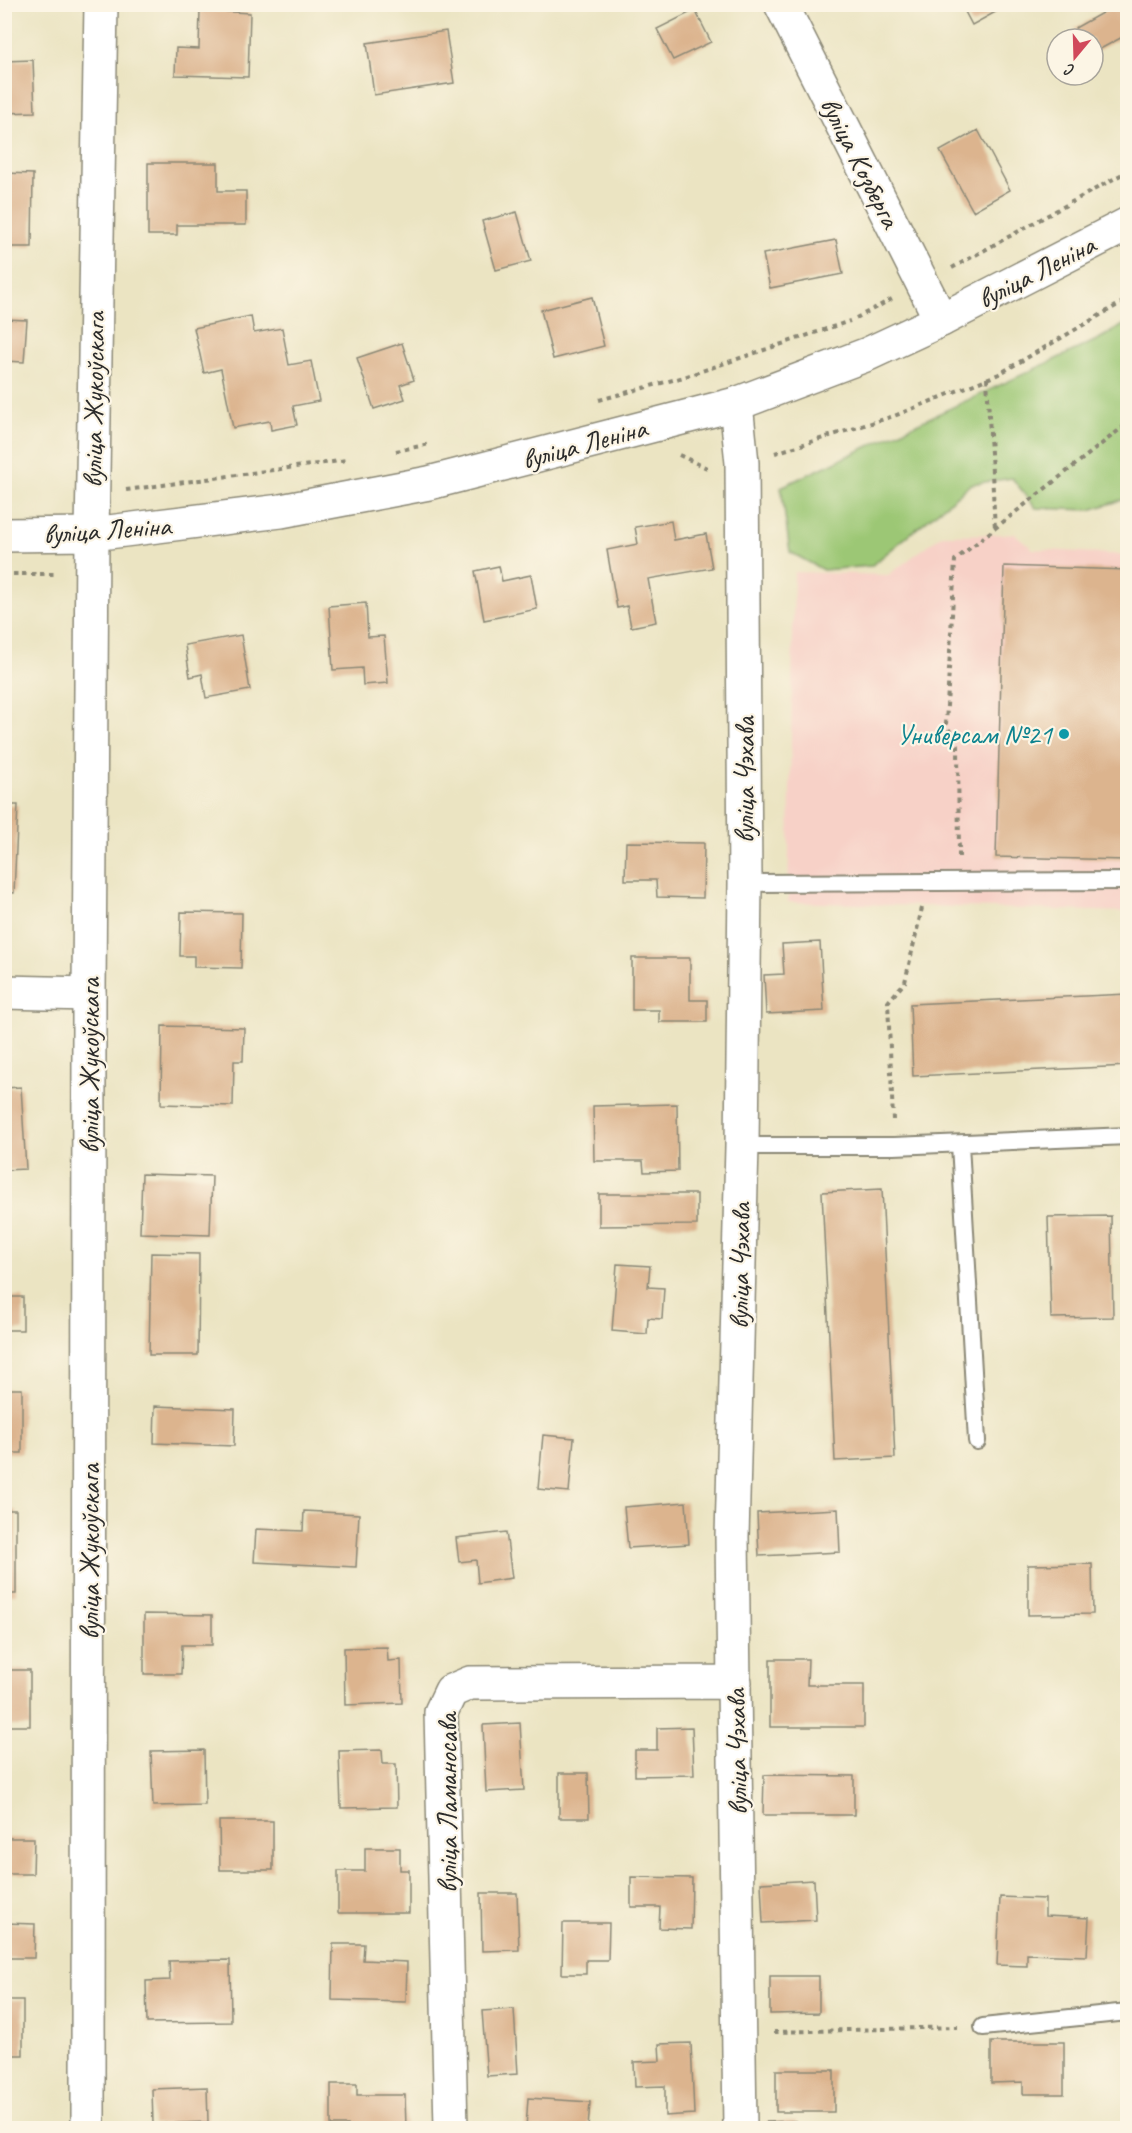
<svg xmlns="http://www.w3.org/2000/svg" width="1132" height="2133" font-family="Caveat,sans-serif">
  <rect width="100%" height="100%" fill="#fcf5e5"/>
  <filter id="ink" filterUnits="userSpaceOnUse"><feTurbulence type="fractalNoise" baseFrequency=".0167" numOctaves="2"/><feDisplacementMap in="SourceGraphic" scale="12" xChannelSelector="R" yChannelSelector="G"/><feConvolveMatrix kernelMatrix="1 2 1 2 8 2 1 2 1" color-interpolation-filters="sRGB"/></filter>
  <filter id="wash" filterUnits="userSpaceOnUse"><feTurbulence type="fractalNoise" baseFrequency=".008" numOctaves="4" result="noise"/><feDisplacementMap in="SourceGraphic" scale="24" xChannelSelector="R" yChannelSelector="G"/><feGaussianBlur stdDeviation="1.35" result="paint"/><feColorMatrix in="noise" values="0 0 0 0 0 0 0 0 0 0 0 0 0 0 0 0 0 1.4 0 .05"/><feComposite in="paint" operator="in"/></filter>
  <g filter="url(#wash)">
    <rect width="100%" height="100%" fill="#ebe4c2"/>
    <path fill="#f7d1c7" d="M1015,534L1033,549L1127,555V912L788,902L794,572L888,575L942,535Z"/>
    <path fill="#9cc774" stroke="#647950" stroke-width="1.5" d="M1127,323V502L1125,499L1090,510L1036,508L1012,478L971,484L871,566L823,570L790,552L781,487L1099,339Z"/>
    <g id="blocks">
      <path fill="#dcb48e" d="M961,4H1010L972,25Z
        M1118,4H1123L1128,12V34L1093,53V39H1081L1075,28Z
        M200,10L250,13L248,77L175,75L176,48L199,49Z
        M695,10L711,42L673,60L657,29Z
        M446,31L454,83L374,95L367,43Z
        M33,60L35,112L4,113V61Z
        M978,130L1010,190L973,211L940,151Z
        M148,163H218V191H246V225H177V235H148Z
        M4,173L33,174L32,247H4Z
        M517,212L531,261L496,270L482,221Z
        M836,240L843,274L770,288L763,254Z
        M592,297L604,346L553,359L541,310Z
        M251,316L254,333L282,328L289,365L311,361L319,401L293,406L297,425L271,430L270,421L233,428L221,369L204,373L194,328Z
        M4,319L27,320L24,362L4,361Z
        M402,343L414,380L400,385L405,399L374,409L357,358Z
        M671,521L674,540L706,534L712,568L648,579L656,622L631,627L627,606L617,608L607,550L638,544L635,527Z
        M499,566L502,581L531,575L537,609L484,620L475,571Z
        M1004,566L1128,570L1127,860L996,857Z
        M366,603L368,637L384,636L388,683L363,685L362,668L333,670L329,606Z
        M241,635L250,690L206,698L202,674L190,677L185,645Z
        M4,805H18L14,893L4,892Z
        M626,842L704,843L703,898L657,897L656,880H625Z
        M181,912L242,913L241,968L194,967V956H180Z
        M820,942L824,1011L766,1014L764,975L784,974L782,944Z
        M632,958H690V1000H707V1022H659V1010H632Z
        M1128,994V1066L913,1076L910,1004Z
        M162,1026L244,1028L243,1061H234L233,1106L161,1104Z
        M21,1087L26,1169L4,1170V1088Z
        M677,1104L678,1171L644,1172L643,1161H594L593,1106Z
        M142,1174L212,1176L210,1235L140,1233Z
        M882,1189L895,1458L835,1461L822,1192Z
        M599,1194H697V1225L599,1226Z
        M1111,1216L1113,1317L1051,1318L1048,1217Z
        M151,1253L199,1254L198,1355H149Z
        M617,1264L650,1266L648,1287L664,1288L662,1319L648,1318L647,1334L612,1331Z
        M4,1297H23V1330H4Z
        M4,1389H22V1453H4Z
        M155,1406L235,1409L234,1446L154,1443Z
        M543,1435L574,1438L569,1492L538,1489Z
        M686,1502L689,1544L628,1548L624,1507Z
        M838,1509L840,1552L759,1556L757,1513Z
        M4,1510H16V1594H4Z
        M304,1511L359,1514L356,1567L254,1562L256,1529L303,1531Z
        M506,1532L512,1578L478,1583L476,1560L459,1562L456,1538Z
        M1092,1564L1093,1614L1028,1615V1565Z
        M144,1614L212,1615V1645H182L181,1674H144Z
        M387,1647L388,1661L401,1660L402,1703L345,1705L344,1648Z
        M770,1659H808L807,1685H864V1727H770Z
        M4,1670H30V1726H4Z
        M520,1723L524,1790L486,1792L483,1725Z
        M692,1727L694,1775L635,1776V1750H657V1728Z
        M204,1750L205,1805L153,1806L151,1751Z
        M382,1750L383,1764H396L397,1807L341,1808L339,1751Z
        M559,1773H588L589,1818H559Z
        M764,1775L854,1776V1815H763Z
        M219,1821H273V1870H220Z
        M4,1838H34L33,1874H4Z
        M365,1848H400V1870H409V1913H338V1871H365Z
        M631,1877L692,1878L691,1929L659,1928L660,1907H631Z
        M814,1880L816,1920L763,1923L761,1883Z
        M481,1893H517L519,1950L482,1951Z
        M1000,1897L1045,1899V1916L1089,1918L1087,1956L1027,1954V1966L997,1965Z
        M4,1923L35,1924L34,1958H4Z
        M563,1923H609L608,1960H586V1974H562Z
        M333,1944H364L363,1960L407,1962L406,2002L332,2000Z
        M230,1960L231,2022L147,2023L146,1981L170,1980L169,1961Z
        M770,1976H819V2013L770,2014Z
        M4,2000H23V2055H4Z
        M514,2009L518,2074L487,2076L482,2011Z
        M991,2042H1064V2094H1023V2082L991,2083Z
        M691,2043L694,2114L665,2116V2086L635,2087L634,2062L660,2061L659,2044Z
        M776,2070H834V2112H776Z
        M331,2084H357V2095H405L406,2128H348V2125H331Z
        M207,2087L208,2122L153,2124L152,2089Z
        M528,2098L590,2102L588,2128H526Z
        M796,2121L797,2128H767L766,2122Z"/>
    </g>
  </g>
  <g filter="url(#ink)">
    <use href="#blocks" fill-opacity="0" stroke="#8b8876" stroke-width="1.5"/>
    <g fill="none" stroke-linecap="round" stroke-linejoin="round">
      <defs>
        <path id="lane" d="M745,883L1128,881
          M960,1144L977,1441
          M742,1146H894L1128,1136
          M983,2027L1128,2012"/>
        <path id="street" d="M781,4L941,320
          M736,404L742,463L745,883L742,1146L732,1537L740,2128
          M92,534L101,4
          M4,992L89,994
          M451,2128L441,1712L451,1691L470,1683L735,1682"/>
        <path id="secondary" d="M4,535L92,534L281,511L429,483L736,404L868,354L941,320L1128,224
          M88,2128L89,994L92,534"/>
      </defs>
      <use href="#lane" stroke="#8b8876" stroke-width="20"/>
      <use href="#street" stroke="#8b8876" stroke-width="36"/>
      <use href="#secondary" stroke="#8b8876" stroke-width="36"/>
      <path stroke="#8b8876" stroke-width="4" stroke-dasharray="4.5 4.5" stroke-linecap="butt" d="M952,268L1128,171
        M856,318L892,299
        M987,378L995,529
        M599,400L684,377L850,321
        M1122,427L1128,431
        M396,451L430,444
        M775,453L894,416L999,374L1128,299
        M679,455L707,468
        M126,490L347,460
        M4,574H57
        M959,857L958,746L946,724L955,560L1128,423
        M893,1120L888,1002L905,982L922,908
        M774,2032L958,2027"/>
      <use href="#lane" stroke="#fff" stroke-width="16"/>
      <use href="#street" stroke="#fff" stroke-width="33"/>
      <use href="#secondary" stroke="#fff" stroke-width="33"/>
    </g>
  </g>
  <circle fill="#0f9aa8" stroke="#fcf5e5" stroke-width="2" cx="1064" cy="734" r="6"/>
  <g text-anchor="middle" stroke-width="4.5" stroke-linejoin="round" paint-order="stroke">
    <g font-size="28" fill="#2b2b2b" stroke="#fcf5e5">
      <text transform="translate(861 162) rotate(63)" y="10">вуліца Козберга</text>
      <text transform="translate(1036 271) rotate(-27)" y="10">вуліца Леніна</text>
      <text transform="translate(93 400) rotate(-89)" y="10">вуліца Жукоўскага</text>
      <text transform="translate(584 443) rotate(-15)" y="10">вуліца Леніна</text>
      <text transform="translate(107 529) rotate(-4)" y="10">вуліца Леніна</text>
      <text transform="translate(744 780) rotate(-90)" y="10">вуліца Чэхава</text>
      <text transform="translate(89 1066) rotate(-90)" y="10">вуліца Жукоўскага</text>
      <text transform="translate(739 1266) rotate(-89)" y="10">вуліца Чэхава</text>
      <text transform="translate(89 1552) rotate(-90)" y="10">вуліца Жукоўскага</text>
      <text transform="translate(736 1752) rotate(-91)" y="10">вуліца Чэхава</text>
      <text transform="translate(447 1803) rotate(-90)" y="10">вуліца Ламаносава</text>
    </g>
    <g font-size="28" fill="#0d838f" stroke="#fcf5e5" text-anchor="end">
      <text x="1052" y="744">Универсам №21</text>
    </g>
  </g>
  <rect width="1132" height="2133" fill="none" stroke="#fcf5e5" stroke-width="24"/>
  <g transform="translate(1075 57) rotate(199)"><circle r="28" fill="#fcf5e5" stroke="#a8a49b" stroke-width="1.5"/>
  <path d="M0-4.5L10 22L0 15L-10 22Z" fill="#d1495b"/>
  <text y="-9" font-size="16" font-weight="bold" text-anchor="middle" fill="#2b2b2b">С</text>
  </g>
</svg>
